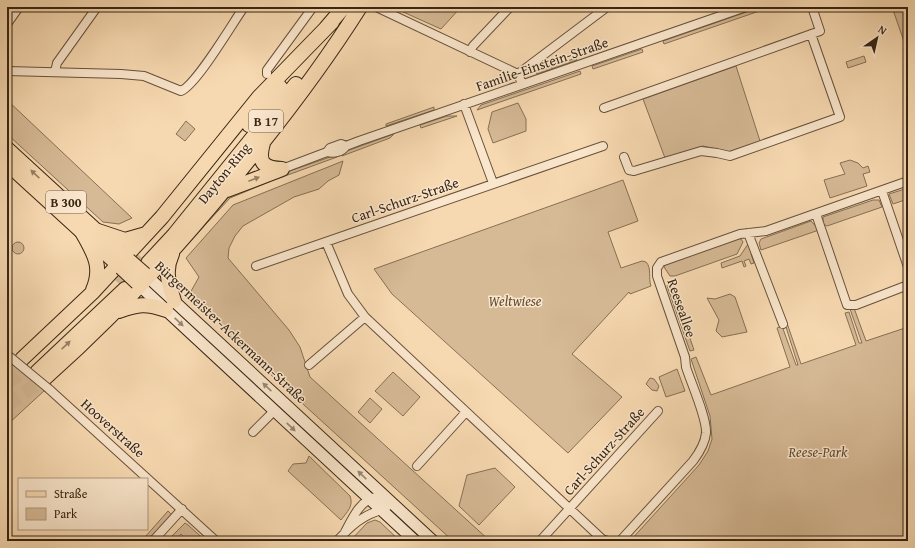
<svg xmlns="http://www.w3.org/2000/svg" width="915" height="548" font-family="'Gentium Book Plus',serif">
  <rect width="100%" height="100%" fill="#f7d9b1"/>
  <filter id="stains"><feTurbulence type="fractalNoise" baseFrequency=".005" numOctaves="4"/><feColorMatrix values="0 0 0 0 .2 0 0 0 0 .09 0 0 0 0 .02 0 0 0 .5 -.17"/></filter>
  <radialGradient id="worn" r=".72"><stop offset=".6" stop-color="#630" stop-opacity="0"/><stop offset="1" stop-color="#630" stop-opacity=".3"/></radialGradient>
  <path fill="#d6ba96" stroke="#867055" d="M392,7H461L441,29Z
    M761,7H771L664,44L663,41Z
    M892,7H908V53Z
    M642,49L643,52L593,69L592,66Z
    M864,56L866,62L848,68L846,62Z
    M576,58L577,60L537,74L536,72Z
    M736,66L760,141L729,152L703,146L665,158L643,99Z
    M580,71L581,74L477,110L481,105Z
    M7,100L132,218L119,224L103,222L7,134Z
    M518,103L526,119V131L493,143L488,129L492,112Z
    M434,107V110L386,126V124Z
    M447,116H457L421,128L420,125Z
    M186,121L195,129L185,141L176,134Z
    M394,134L390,138L342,156L341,153Z
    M336,155L337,157L274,180L230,198L171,262L226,196L237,189Z
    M850,160L858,163L863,168L868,166L870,172L863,174L867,186L830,198L824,180L845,174L840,163Z
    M343,161L339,175L328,181L319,189L294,197L243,226L235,236L229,248L228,258L289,330L300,347L310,377L490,541H453L234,341L222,325L190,293L199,277L186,258L233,205Z
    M623,180L638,221L608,232L621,268L642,261L646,262C652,268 648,278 651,286L630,294L629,292L572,354L622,397L568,453L392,294L374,269Z
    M908,188V199L893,204L889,194Z
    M873,200H879L882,207L827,226L823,224V217Z
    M811,221L819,230L761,250L759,243L761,239Z
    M737,238L741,239L743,242L737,254L675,276H670L664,267L666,264Z
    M12 248a6 6 0 1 1 12 0a6 6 0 1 1-12 0Z
    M748,244L754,253L751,254L754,263L751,264L749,259L744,261L746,266L744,267L742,261L722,268L721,263L740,256Z
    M670,281L694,350L690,351L667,286L668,283Z
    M153,291L359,478L357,481Z
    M730,294L735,297L747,332L722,337L716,331L719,320L707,298L715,299Z
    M854,308L866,341L908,327V541H630L699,465L708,451L712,439L710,416L691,359L696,357L711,395L790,367L777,328L782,326L796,365H798L785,324L787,323L801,364L856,345L845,313L849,312L859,343H862L850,309Z
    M10,362L45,390L7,425V365Z
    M677,369L685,391L666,397L659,377Z
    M393,372L420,397L403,416L375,391Z
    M650,378L654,379L659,386L657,391L652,390L646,384Z
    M370,398L382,409L370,423L358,412Z
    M309,456L350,496C354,506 347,512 341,520L288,471L293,464L306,463Z
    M495,468L515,487L479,525L459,506L467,475Z
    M168,511L172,515L152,536L145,537Z
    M375,520L380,522L400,541H350L367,523Z
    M185,523L188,525L206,541H188L181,534L176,540L171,537Z"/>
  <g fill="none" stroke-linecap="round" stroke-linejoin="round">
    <path stroke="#d1b592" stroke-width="14" stroke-dasharray="14 7" stroke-linecap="butt" d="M116,281L140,256
      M7,384L28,365
      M7,405L45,378"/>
    <defs>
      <path id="street" d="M376,7L518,74L522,84
        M7,24L19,7
        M470,52L473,46L510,7
        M7,71L121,74L144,76L181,91C197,84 232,24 244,7
        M55,72L57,63L97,7
        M267,74V70L313,7
        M518,74L607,7
        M464,104L493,183
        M604,108L820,31L812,7
        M327,152L330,148L341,144L346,146L359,141L746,7
        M624,157L629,170L634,171L701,151L717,153L730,156L840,117L811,34
        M282,169L327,152C334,154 342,152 346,146
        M882,191L908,267
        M816,214L847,305H856L908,285
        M748,233L783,324
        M326,242L348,294L365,317L602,539L607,541
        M256,266L603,146
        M309,365L365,317
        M49,389L216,541
        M253,432L274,411
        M417,466L466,412
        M345,532C352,519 360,500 376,497L388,506
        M153,541L182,509
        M337,541C349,528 363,514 382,510
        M540,541L658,411
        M620,541L693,461C699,453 705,444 706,433C707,418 691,383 686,367L685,357L657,276V268L661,262L740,234L766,231L908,181"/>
      <path id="secondary" d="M149,278L433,541
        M140,286L415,541"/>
      <path id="primary" d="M7,148L129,260
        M7,164L121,268"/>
      <path id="highway" d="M326,28L344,7
        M249,125L280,87
        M263,143C258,162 262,168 282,169
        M227,190L282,169
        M98,231L125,240L146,234
        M82,232C94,253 103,267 93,290
        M172,254C164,271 169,284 174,301
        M148,263L174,235L296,84
        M119,311C138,304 146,303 166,310
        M22,359L92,293L162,217L259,97L332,22
        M37,372L125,289
        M45,378C124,308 194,230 259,147C295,102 329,56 360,7"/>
    </defs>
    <use href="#street" stroke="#67523b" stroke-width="10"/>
    <use href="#secondary" stroke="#372514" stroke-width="13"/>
    <use href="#primary" stroke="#372514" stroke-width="15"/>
    <use href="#highway" stroke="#372514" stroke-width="16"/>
    <use href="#street" stroke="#fae6cc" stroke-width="8"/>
    <use href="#secondary" stroke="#fae6cc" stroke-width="11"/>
    <use href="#primary" stroke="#f7d9b1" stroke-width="13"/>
    <use href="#highway" stroke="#f7d9b1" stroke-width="14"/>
    <defs>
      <path id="street-bridge" d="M9,356L49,389"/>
      <path id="primary-bridge" d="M129,260L145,274
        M121,268L137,283"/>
    </defs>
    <use href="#street-bridge" stroke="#67523b" stroke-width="10" stroke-linecap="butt"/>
    <use href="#primary-bridge" stroke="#372514" stroke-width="15" stroke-linecap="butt"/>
    <use href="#street-bridge" stroke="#fae6cc" stroke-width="8"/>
    <use href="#primary-bridge" stroke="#f7d9b1" stroke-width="13"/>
  </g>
  <defs><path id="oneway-solid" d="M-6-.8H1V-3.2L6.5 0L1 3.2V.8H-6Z"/></defs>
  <g fill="#977f62">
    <use href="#oneway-solid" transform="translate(35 174) rotate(-137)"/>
    <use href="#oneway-solid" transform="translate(254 179) rotate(-21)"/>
    <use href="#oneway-solid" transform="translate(66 345) rotate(-43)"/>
  </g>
  <g fill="#988670">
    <use href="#oneway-solid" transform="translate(179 322) rotate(43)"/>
    <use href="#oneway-solid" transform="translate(267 387) rotate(-137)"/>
    <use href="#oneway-solid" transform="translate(291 427) rotate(43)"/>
    <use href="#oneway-solid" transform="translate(362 475) rotate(-137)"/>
  </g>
  <g text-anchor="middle" stroke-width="3" stroke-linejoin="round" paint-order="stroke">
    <g fill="#fae6cc" stroke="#725f4b" stroke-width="1">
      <rect x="249" y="110" width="34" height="22" rx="3"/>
      <rect x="46" y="191" width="40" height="22" rx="3"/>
    </g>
    <g font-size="13" font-weight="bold" fill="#372514">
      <text x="266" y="126">B 17</text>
      <text x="66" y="207">B 300</text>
    </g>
    <g font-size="14" fill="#372514" stroke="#fae6cc">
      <text transform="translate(542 64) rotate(-19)" y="5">Familie-Einstein-Straße</text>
      <text transform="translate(224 173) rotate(-51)" y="5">Dayton-Ring</text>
      <text transform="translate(405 200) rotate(-19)" y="5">Carl-Schurz-Straße</text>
      <text transform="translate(682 308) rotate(71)" y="5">Reeseallee</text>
      <text transform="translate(231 332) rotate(43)" y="5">Bürgermeister-Ackermann-Straße</text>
      <text transform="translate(113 428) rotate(42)" y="5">Hooverstraße</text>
      <text transform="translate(604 451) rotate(-48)" y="5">Carl-Schurz-Straße</text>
    </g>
    <g font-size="14" font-style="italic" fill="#5f4a34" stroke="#fae6cc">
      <text x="515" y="306">Weltwiese</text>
      <text x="818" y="457">Reese-Park</text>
    </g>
  </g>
  <rect width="915" height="548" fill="none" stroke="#f7d9b1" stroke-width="24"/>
  <rect x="8" y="8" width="899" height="532" fill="none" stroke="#372514" stroke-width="2"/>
  <rect x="12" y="12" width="891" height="524" fill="none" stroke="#372514"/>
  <rect x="18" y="478" width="130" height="52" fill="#fae6cc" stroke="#ac9982"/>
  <rect x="26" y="491" width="20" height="6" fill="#f7d9b1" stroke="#ac9982"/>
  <text x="54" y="498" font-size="12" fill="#372514">Straße</text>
  <rect x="26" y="508" width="20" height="12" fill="#d6ba96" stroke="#ac9982"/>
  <text x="54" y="518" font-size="12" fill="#372514">Park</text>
  <g transform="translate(877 38) rotate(34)" stroke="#fae6cc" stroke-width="3" paint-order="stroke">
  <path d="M0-3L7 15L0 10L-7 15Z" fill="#372514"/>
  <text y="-6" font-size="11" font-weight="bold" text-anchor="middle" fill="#372514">N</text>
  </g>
  <rect width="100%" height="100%" filter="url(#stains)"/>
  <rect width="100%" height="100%" fill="url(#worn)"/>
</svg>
